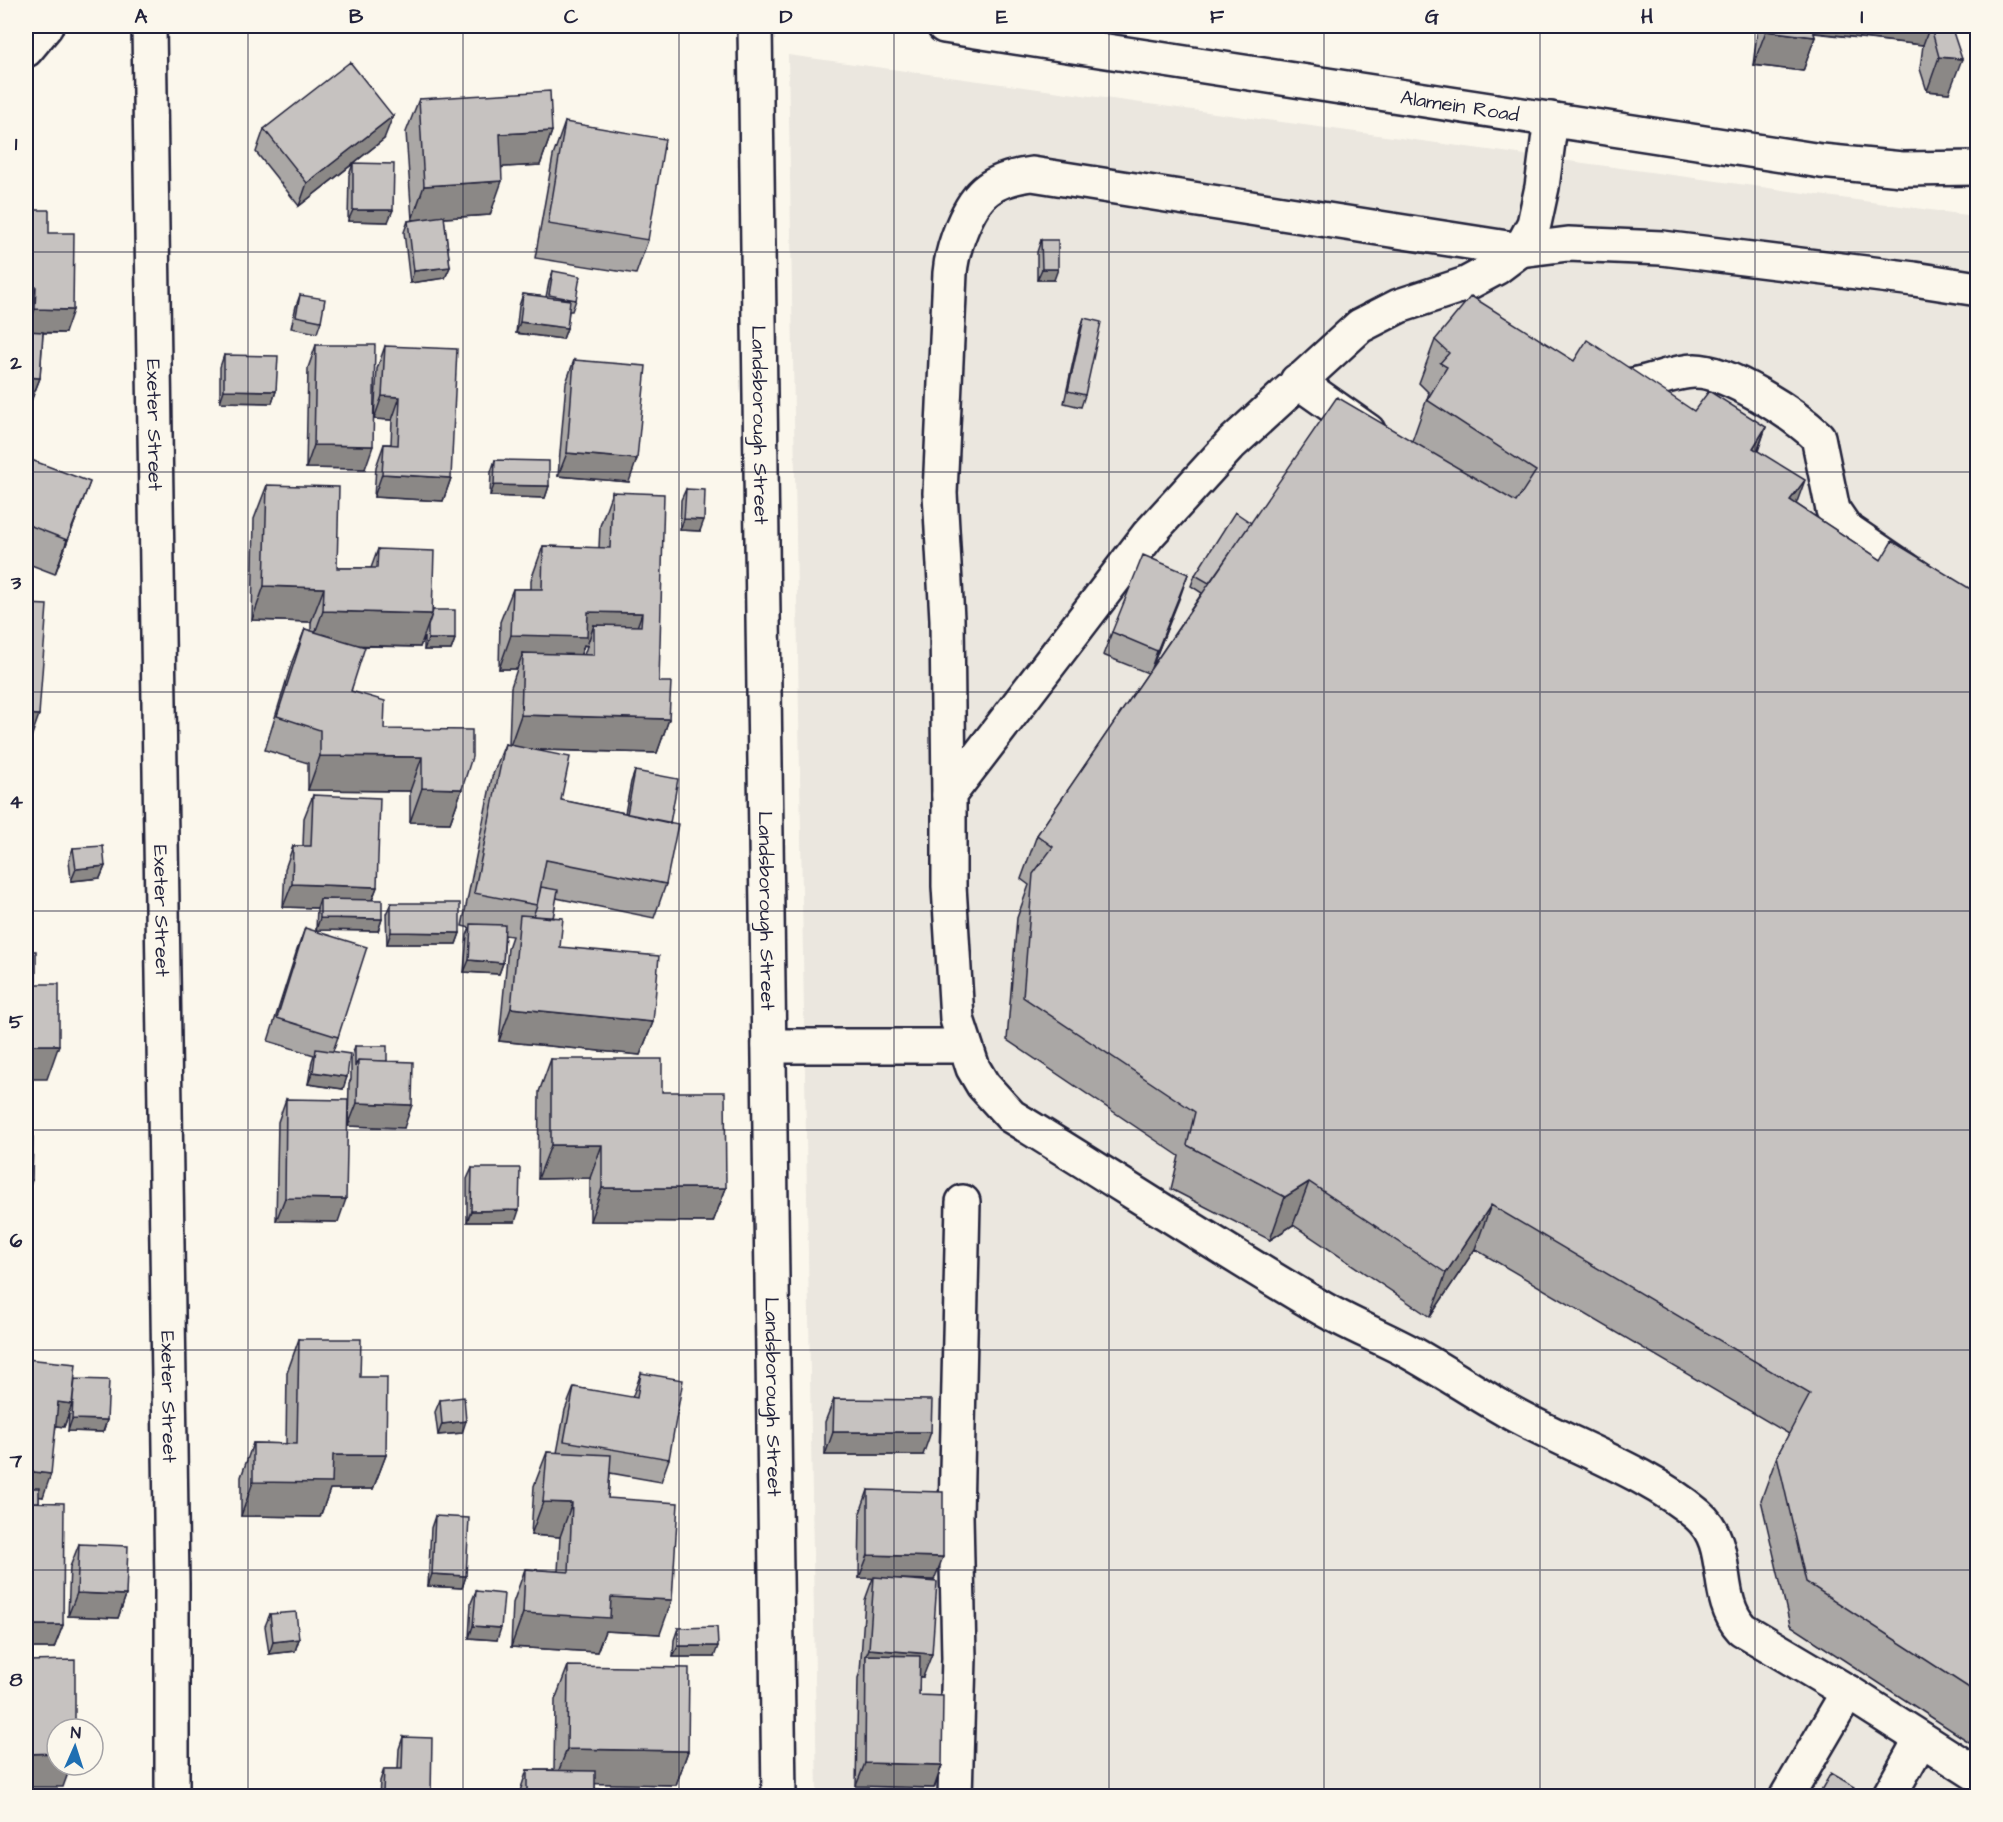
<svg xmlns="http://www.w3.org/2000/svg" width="2003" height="1822" font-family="'Architects Daughter',sans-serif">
  <rect width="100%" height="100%" fill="#fbf7ec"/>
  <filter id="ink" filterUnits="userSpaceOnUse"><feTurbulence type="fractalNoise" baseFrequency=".0167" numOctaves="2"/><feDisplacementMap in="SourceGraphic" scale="12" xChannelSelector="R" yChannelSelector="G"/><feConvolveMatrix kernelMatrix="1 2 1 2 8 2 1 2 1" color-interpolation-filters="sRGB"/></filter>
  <g filter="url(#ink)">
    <path fill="#ebe7df" d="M788,55L1967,215L1977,212V1796H817Z"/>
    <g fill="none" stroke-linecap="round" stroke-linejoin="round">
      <defs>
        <g id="minor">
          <path id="s1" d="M149,26L172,1584V1796"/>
          <path id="s2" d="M755,26L779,1796"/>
          <path d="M26,50L46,26"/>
          <path d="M1551,119L1542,187L1534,224L1520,250L1496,268L1466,284L1399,306L1360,326L1231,444L1148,535L949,795V886L957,1019L973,1068L983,1085L1011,1116C1114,1179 1214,1245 1318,1306C1348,1324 1382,1337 1413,1354C1445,1372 1476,1393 1508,1411C1568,1445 1647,1471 1698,1515C1733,1545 1712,1597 1742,1629L1848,1692L1978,1775"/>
          <path d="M1297,381L1368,431"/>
          <path d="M1604,383C1628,395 1667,371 1694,371C1727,370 1794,414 1818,437L1833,510L1846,529L1978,619"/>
          <path d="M949,795L947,619L940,493L950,273C952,249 967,204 988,189C1000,180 1017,176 1032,174L1520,250L1568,244L1662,248L1914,279L1978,289"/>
          <path d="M769,1046H964"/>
          <path d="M955,1796L959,1658L956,1516L963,1202"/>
          <path d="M1787,1796L1848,1692"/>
          <path d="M1889,1796L1921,1739"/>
        </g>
        <g id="major">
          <path id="s3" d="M944,26L1821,161L1902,169L1978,168"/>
        </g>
      </defs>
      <use href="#minor" stroke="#22223b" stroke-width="38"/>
      <use href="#major" stroke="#22223b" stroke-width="38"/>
      <use href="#minor" stroke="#fbf7ec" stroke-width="33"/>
      <use href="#major" stroke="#fbf7ec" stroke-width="33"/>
    </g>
    <path fill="#aaa7a5" stroke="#22223b" stroke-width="1.5" fill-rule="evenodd" d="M1758,26H1951L1949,93L1927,91L1920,69L1923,45L1814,33L1815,37L1803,71L1753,65Z
      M419,99L552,131L540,165L502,167L490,215L444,218L450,267L445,278L410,283L404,232L408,221L420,219L412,220L406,132Z
      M565,122L648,240L636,274L535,258L553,156Z
      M264,129L384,139L354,163L388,222L348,221L349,175L353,164L299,206L256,152Z
      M49,233L65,333H43L40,378L31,401H26V331H27L28,310Z
      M1041,240L1054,280H1037V252Z
      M553,271L576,300L572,311H569L567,328L563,339L516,333L519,306L523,294L546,297L549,282Z
      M300,295L321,321L317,333L291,328L296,306Z
      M1084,318L1085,395L1081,407L1064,403L1080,330Z
      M1435,340L1574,361L1694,411L1766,427L1758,451L1796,504L1881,560L1977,593V1747L1790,1625L1761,1500L1777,1456L1789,1434L1475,1249L1430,1317L1293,1225L1270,1240L1171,1189L1179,1156L1007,1040L1017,918L1029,885L1021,879L1037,835L1148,673L1103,655L1112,632L1188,574L1152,667L1202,593L1191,586L1195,575L1251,523L1412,441L1429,393L1419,383Z
      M316,345L365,469L306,468L308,368Z
      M385,346L451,478L443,501L374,497L376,467L384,444H391L392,420L374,419L377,369Z
      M224,355L276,391L272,403L220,402V367Z
      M574,360L629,482L558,476L566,383Z
      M26,458L77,516L55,574L26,563Z
      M495,460L549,486L545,498L490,496L491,472Z
      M267,485L337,568H371L378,549L433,610L455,639L451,650H424V637L420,647L362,646L351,691L384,729L462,789L450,823L410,822V791L308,790V763L265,750L292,662L305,629L311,631V622L252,620L254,519Z
      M686,489L700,531L680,530L681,500Z
      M612,492L669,719L657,753L535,750L561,800L625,813L631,782L635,771L670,823L666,884L654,918L556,898L553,918L560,947L653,1022L640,1055L499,1041L508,948L512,936L505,935L503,963L499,974L464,972L467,935L470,928L462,926L492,777L505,744L509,745L511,687L517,669H499L500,622L513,589H531V580L543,546L599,548L600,526ZM584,645L587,646L584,655H581Z
      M313,795L377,887L372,900L382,919L378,931L316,930L317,908L283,907L285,869L293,846H303L304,818Z
      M73,848L105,866L100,878L71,881L69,860Z
      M391,903L460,933L456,944H387L386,914Z
      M305,928L338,1037L333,1051L343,1089L308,1084L312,1061L314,1055L268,1041L297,950Z
      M355,1046L387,1061L404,1128L348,1126L349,1083L351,1079V1058Z
      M551,1059L662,1092L726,1188L713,1222L590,1221V1178L538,1179L539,1092Z
      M286,1099L338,1222L276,1221L278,1122Z
      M472,1168L515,1222H467V1179Z
      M299,1339L360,1377L386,1455L373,1489H330L320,1517L241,1516V1477L253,1443L286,1444L287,1373Z
      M26,1359L75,1379L107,1420L103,1432L68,1431L69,1414L64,1427L56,1426L43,1497L39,1496V1502L63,1625L54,1648H26Z
      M641,1373L669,1459L661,1482L610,1473L608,1498L660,1634L605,1631L597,1652L511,1647L513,1603L525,1569L558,1571L560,1537L531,1535L534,1486L547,1452L557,1453L565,1410L574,1387L632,1398Z
      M834,1399L923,1455H825V1422Z
      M440,1400L462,1433L438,1435L435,1412Z
      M868,1490L934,1580L894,1579L923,1677H919V1695L942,1765L934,1788L856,1786L858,1678L860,1672L865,1600L873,1578H859L860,1513Z
      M435,1516L466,1576L462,1588L428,1586L431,1528Z
      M79,1544L126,1595L118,1618L68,1616L70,1567Z
      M476,1591L497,1640L469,1638L471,1603Z
      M270,1614L299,1639L295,1651L269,1654L265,1626Z
      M678,1628L714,1657H673L674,1640Z
      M568,1666L688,1751L676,1785L595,1783V1789L665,1797H518L527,1770H554L555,1700Z
      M403,1737L431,1796H467L379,1797L380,1781L384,1769H398L399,1749Z"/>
    <path fill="#8b8886" stroke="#22223b" stroke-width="1.5" d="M1793,26H1930L1923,45L1791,30Z
      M1766,31L1815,37L1803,71L1753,65Z
      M1939,57L1962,59L1949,93L1927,91Z
      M393,116L384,139L299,206L307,183Z
      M552,131L540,165L487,168L500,134Z
      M502,181L490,215L412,220L424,186Z
      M353,210H393L388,222L348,221Z
      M450,267L445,278L410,283L414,271Z
      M1042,269H1058L1054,280H1037Z
      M26,287H36L28,310H26Z
      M35,309L73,310L65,333L27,332Z
      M520,322L567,328L563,339L516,333Z
      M26,377L40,378L31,401H26Z
      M224,390L276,391L272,403L220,402Z
      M382,396L400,397L392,420L374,419Z
      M1766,427L1750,471L1753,448Z
      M314,445L373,446L365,469L306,468Z
      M567,453L637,459L629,482L558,476Z
      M382,474L451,478L443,501L374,497Z
      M1805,480L1789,524L1790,500Z
      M90,482L77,516L55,574L67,540Z
      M494,485L549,486L545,498L490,496Z
      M684,519L704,520L700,531L680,530Z
      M1188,574L1180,597L1149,674L1157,651Z
      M264,586L324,588L311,622L252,620Z
      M323,611L432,614L420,647L311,644Z
      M588,612L642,613L630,647L594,625L587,646L584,645L575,671L523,653L517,669H499L511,635Z
      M428,639H455L451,650H424Z
      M26,714L39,715L27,749H26Z
      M521,715L669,719L657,753L509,749Z
      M320,756L422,757L410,791L308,790Z
      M422,788L462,789L450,823L410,822Z
      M105,866L100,878L71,881L76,869Z
      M292,884L377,887L368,910L320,899L317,908L283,907Z
      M320,918L382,919L378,931L316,930Z
      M391,932L460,933L456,944H387Z
      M469,960L503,963L499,974L464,972Z
      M511,1008L653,1022L640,1055L499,1041Z
      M26,1045H59L47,1079H26Z
      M313,1072L347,1077L343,1089L308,1084Z
      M357,1103L412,1105L404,1128L348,1126Z
      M551,1145H602L590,1178L538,1179Z
      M26,1180H32L26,1198Z
      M1309,1182L1293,1225L1270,1240L1285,1197Z
      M602,1188H726L713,1222L590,1221Z
      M285,1198L346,1199L338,1222L276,1221Z
      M1491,1205L1475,1249L1430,1317L1446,1273Z
      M519,1210L515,1222H467L471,1211Z
      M58,1402L72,1404L64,1427L50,1425Z
      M72,1419L107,1420L103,1432L68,1431Z
      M466,1421L462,1433L438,1435L442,1424Z
      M833,1432H931L923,1455H825Z
      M333,1455H386L373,1489H330L320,1517L241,1516L253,1482Z
      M26,1471L51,1474L43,1497L26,1495Z
      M543,1502L572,1503L560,1537L531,1535Z
      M868,1555L943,1557L934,1580L859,1578Z
      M432,1574L466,1576L462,1588L428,1586Z
      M77,1593L126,1595L118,1618L68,1616Z
      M611,1597L672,1600L660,1634L605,1631L597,1652L511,1647L523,1613Z
      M26,1625H63L54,1648H26Z
      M473,1626L501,1628L497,1640L469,1638Z
      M299,1639L295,1651L269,1654L273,1642Z
      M678,1646H718L714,1657H673Z
      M869,1649L932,1654L923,1677L866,1673V1656Z
      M567,1749L688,1751L676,1785L554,1783Z
      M57,1753V1765H71L63,1787H26V1754Z
      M865,1763L942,1765L934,1788L856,1786Z
      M383,1793L431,1795V1797L383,1795L382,1797Z"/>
    <path fill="#c6c2c0" stroke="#22223b" stroke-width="1.5" d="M1766,26H1812L1815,37L1766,31Z
      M1934,26H1951L1962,59L1939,57L1933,35Z
      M350,62L393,116L307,183L264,129Z
      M550,91L552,131L500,134L502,181L424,186L419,99Z
      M565,122L665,139L648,240L548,224Z
      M353,163L394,164L393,210H353Z
      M26,210H49V233H74L73,310L35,309L36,287H26Z
      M444,216L450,267L414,271L408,221Z
      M1041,240H1058V269H1042Z
      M553,271L580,276L576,300L549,295Z
      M523,294L570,300L567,328L520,322Z
      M300,295L325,299L321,321L296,316Z
      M1471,296L1574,361L1587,340L1694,411L1709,391L1766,427L1753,448L1805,480L1790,500L1881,560L1892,541L1977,593V1693L1806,1582L1777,1456L1810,1394L1491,1205L1446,1273L1309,1182L1285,1197L1187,1145L1195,1112L1023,997L1033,874L1053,847L1037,835L1337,397L1516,502L1536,471L1427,400L1447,367L1440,363L1449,353L1435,340Z
      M1084,318L1101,322L1085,395L1068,391Z
      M26,331L43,332L40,378L26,377Z
      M316,345H375L373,446L314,445Z
      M385,346L457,349L451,478L382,474L384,444L398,445L400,397L382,396Z
      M224,355L278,356L276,391L224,390Z
      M574,360L646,366L637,459L567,453Z
      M26,458L90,482L67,540L26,524Z
      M495,460L549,461V486L494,485Z
      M267,485L339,487L337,568H377L378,549L434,551L432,614L323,611L324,588L264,586Z
      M686,489L705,490L704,520L684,519Z
      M612,492L664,494L659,682H671L669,719L521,715L523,653L594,655V625L641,626L642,613L588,612L587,637L511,635L513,589H542L543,546L610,548Z
      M1235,512L1251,523L1209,583L1195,575Z
      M1143,555L1188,574L1157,651L1112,632Z
      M26,604L47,605L39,715L26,714Z
      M433,610H455V639H428V626L432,614Z
      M305,629L365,647L351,691L385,701L384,729L472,730V757L462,789L422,788V757L320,756V730L277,716Z
      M505,744L570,757L561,800L678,824L666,884L546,860L537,905L474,893Z
      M635,771L678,779L670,823L627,814Z
      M313,795L380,798L377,887L292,884L293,846H311Z
      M103,846L105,866L76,869L73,848Z
      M541,887L558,890L553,918L533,916L537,905Z
      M320,899L382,900V919L320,918Z
      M391,903H460V933L391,932Z
      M520,915L563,918L560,947L659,956L653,1022L511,1008Z
      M471,924L505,925L503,963L469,960Z
      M305,928L367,947L338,1037L277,1018Z
      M26,951H36V984H59V1045H26Z
      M355,1046H387V1061L358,1060L355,1067Z
      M316,1049L350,1054L347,1077L313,1072Z
      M551,1059H662V1092H725L726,1188H602V1145H551Z
      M358,1060L413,1062L412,1105L357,1103Z
      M286,1099L348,1100L346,1199L285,1198Z
      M26,1137H33L32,1180H26Z
      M472,1168H520L519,1210L471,1211Z
      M299,1339H361L360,1377H387L386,1455H333L332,1483L253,1482V1443L297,1444Z
      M26,1359L76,1364L72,1404L58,1402L51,1474L26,1471Z
      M641,1373L683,1380L669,1459L564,1441L574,1387L637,1398Z
      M75,1379L109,1380L107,1420L72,1419L73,1397Z
      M464,1397L466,1421L442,1424L440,1400Z
      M834,1399L932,1400L931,1432H833Z
      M547,1452L611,1455L608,1498L678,1503L672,1600L611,1597L610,1618L523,1613L525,1569L569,1572L572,1503L543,1502Z
      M26,1488H39V1502H26Z
      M868,1490L943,1492V1557L868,1555Z
      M26,1502L64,1503L63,1625H26Z
      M435,1516L469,1518L466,1576L432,1574Z
      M79,1544L128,1546L126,1595L77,1593Z
      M874,1577L937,1582L932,1654L869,1649Z
      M476,1591L504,1594L501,1628L473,1626Z
      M296,1612L299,1639L273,1642L270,1614Z
      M717,1627L718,1646H678V1628Z
      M866,1655L920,1656L919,1695L943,1696L942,1765L865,1763Z
      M75,1660V1729H57V1753L26,1754V1661Z
      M568,1666L689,1668L688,1751L567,1749Z
      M403,1737L432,1738L431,1795L383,1793L384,1769H402Z
      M527,1770L595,1771V1789L665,1790V1797H527Z
      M1831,1773L1855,1787L1850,1797H1817Z
      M479,1792L516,1793V1797H479Z
      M383,1795L467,1796V1797H383Z"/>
  </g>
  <path fill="none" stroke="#22223b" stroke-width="1.5" stroke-opacity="0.55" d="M248,26V1796M463,26V1796M679,26V1796M894,26V1796M1109,26V1796M1324,26V1796M1540,26V1796M1755,26V1796M26,252H1978M26,472H1978M26,692H1978M26,911H1978M26,1130H1978M26,1350H1978M26,1570H1978"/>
  <g text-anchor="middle" stroke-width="5" stroke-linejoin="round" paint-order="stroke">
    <g font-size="20" fill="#22223b" stroke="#fbf7ec">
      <text dy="7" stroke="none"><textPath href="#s3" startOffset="522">Alamein Road</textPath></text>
      <text dy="7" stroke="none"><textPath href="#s1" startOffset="399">Exeter Street</textPath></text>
      <text dy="7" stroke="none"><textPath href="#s2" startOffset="399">Landsborough Street</textPath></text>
      <text dy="7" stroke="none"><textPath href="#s1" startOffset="885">Exeter Street</textPath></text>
      <text dy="7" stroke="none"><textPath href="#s2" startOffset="885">Landsborough Street</textPath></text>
      <text dy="7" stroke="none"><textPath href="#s1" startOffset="1371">Exeter Street</textPath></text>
      <text dy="7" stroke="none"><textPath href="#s2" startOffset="1371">Landsborough Street</textPath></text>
    </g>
  </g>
  <rect width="2003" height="1822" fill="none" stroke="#fbf7ec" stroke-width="66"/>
  <g transform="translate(75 1747) rotate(3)"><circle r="28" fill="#fbf7ec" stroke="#a4a2a5" stroke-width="1.5"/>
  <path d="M0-4.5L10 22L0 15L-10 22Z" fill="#1f6fb2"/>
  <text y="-9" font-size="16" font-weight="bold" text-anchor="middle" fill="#22223b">N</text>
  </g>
  <rect x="33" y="33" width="1937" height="1756" fill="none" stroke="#22223b" stroke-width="2"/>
  <g font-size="20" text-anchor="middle" font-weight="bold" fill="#22223b">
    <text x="141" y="23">A</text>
    <text x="356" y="23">B</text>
    <text x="571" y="23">C</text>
    <text x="786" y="23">D</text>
    <text x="1002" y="23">E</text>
    <text x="1217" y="23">F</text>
    <text x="1432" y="23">G</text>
    <text x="1647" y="23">H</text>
    <text x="1862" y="23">I</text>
    <text x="16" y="150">1</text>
    <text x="16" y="369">2</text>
    <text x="16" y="589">3</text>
    <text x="16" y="808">4</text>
    <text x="16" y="1028">5</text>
    <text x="16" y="1247">6</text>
    <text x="16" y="1467">7</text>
    <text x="16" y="1686">8</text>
  </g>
</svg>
